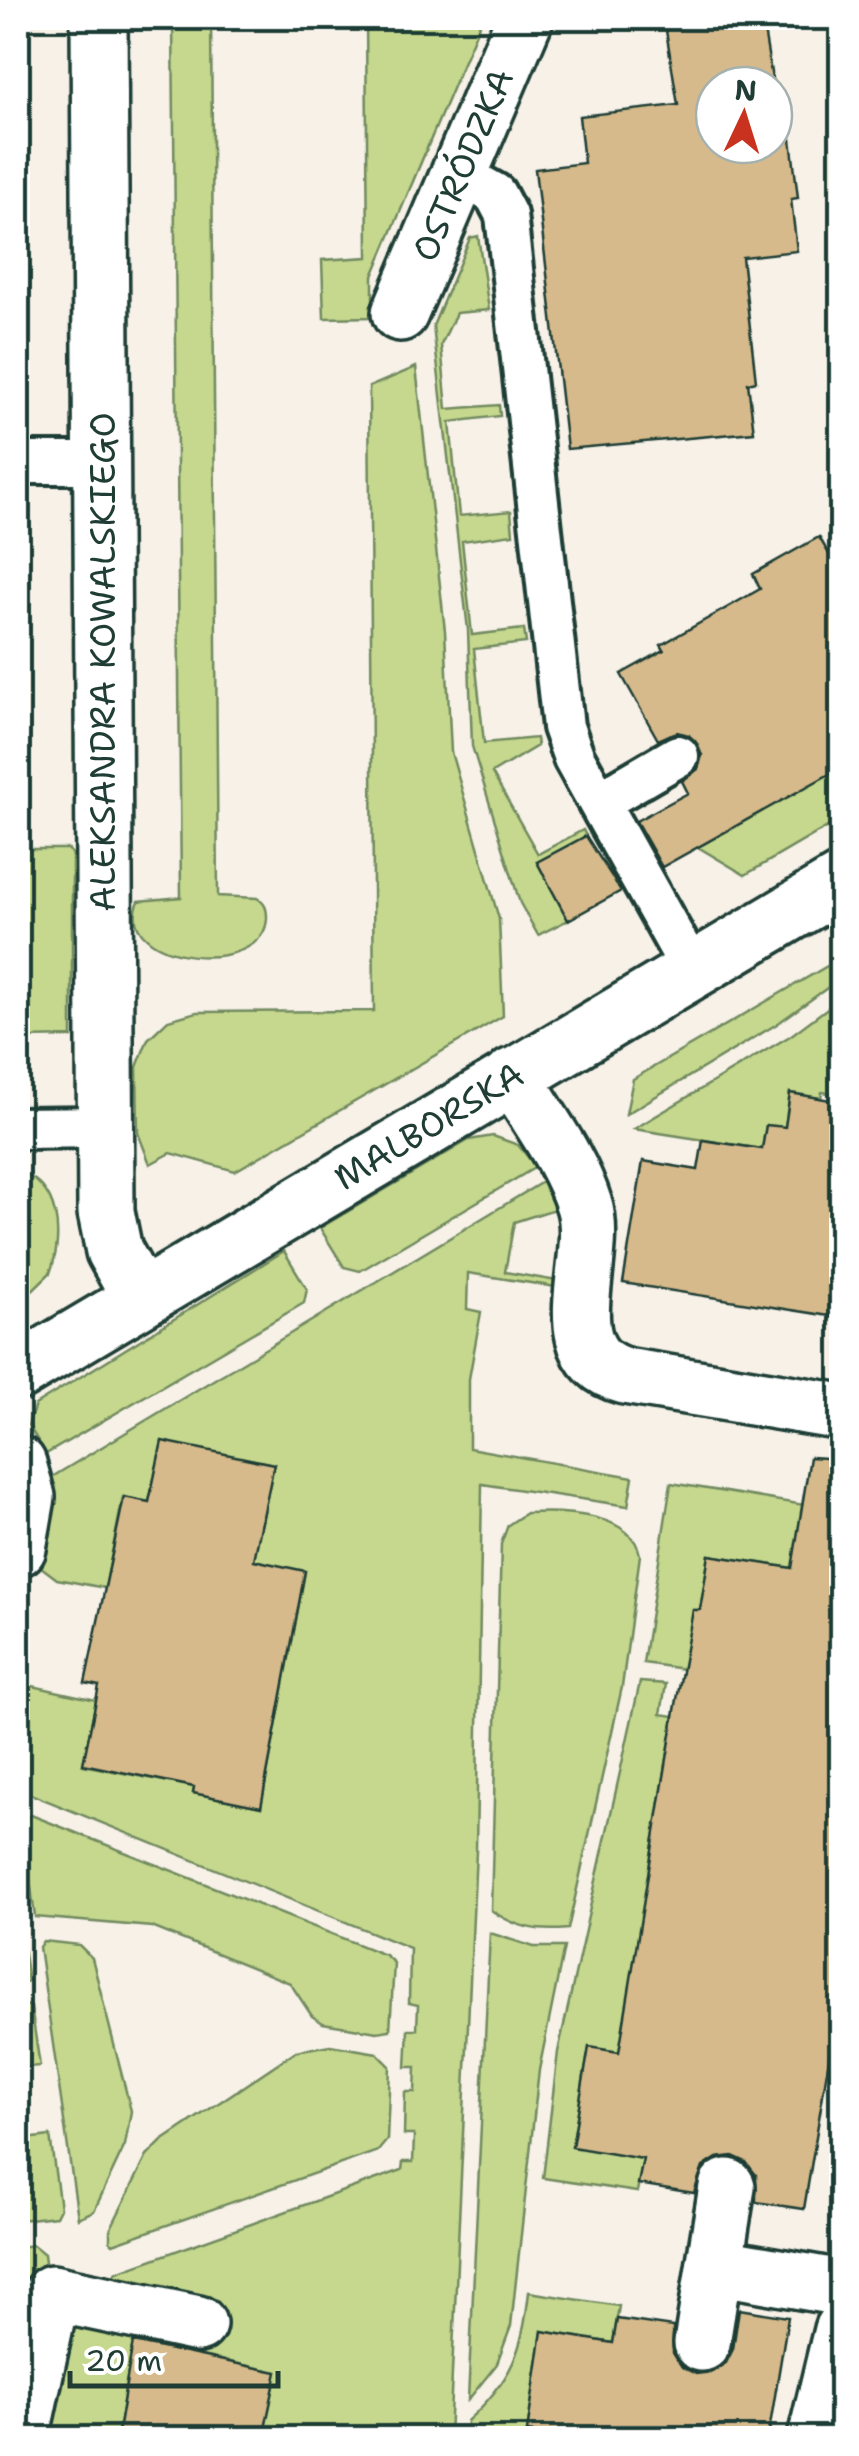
<svg xmlns="http://www.w3.org/2000/svg" width="859" height="2456" font-family="'Shantell Sans',sans-serif">
  <rect width="100%" height="100%" fill="#f7f1e8"/>
  <filter id="ink" filterUnits="userSpaceOnUse"><feTurbulence type="fractalNoise" baseFrequency=".01" numOctaves="2"/><feDisplacementMap in="SourceGraphic" scale="20" xChannelSelector="R" yChannelSelector="G"/><feConvolveMatrix kernelMatrix="1 2 1 2 8 2 1 2 1" color-interpolation-filters="sRGB"/></filter>
  <g filter="url(#ink)">
    <path fill="#c5d88d" stroke="#728a60" stroke-width="2.5" d="M173,18H211L218,896L257,898C265,903 267,908 267,918C265,979 111,963 139,901L181,897Z
      M366,18H482L373,276V317L324,318L322,260L368,257Z
      M478,236L489,310L456,313L441,345L447,409L499,405L500,416L450,422L459,516L511,511L513,534L462,541L472,635L524,629L526,643L474,649L484,743L536,738L537,746L492,773L538,854L583,830L586,836L537,862L568,920L538,935L520,903L472,746L468,630L433,326L470,238Z
      M416,367L445,631L451,752L499,919L503,1016L235,1171L171,1153L150,1164L138,1133L137,1067L148,1039L168,1020L197,1012L374,1011L369,387Z
      M841,767V819L745,875L698,847Z
      M23,849H68L72,854V1037L25,1038Z
      M841,958V978L777,1024L626,1114L633,1079Z
      M841,998V1094L822,1092L821,1098L790,1093L785,1127L766,1125L762,1149L634,1129L790,1036Z
      M493,1136L518,1145L536,1167L360,1271L344,1267L320,1228L469,1140Z
      M18,1172C60,1184 64,1237 50,1273L18,1304Z
      M544,1181L558,1208L514,1222L505,1272L557,1281L556,1287L468,1273L467,1309L481,1312L469,1379V1448L633,1477L628,1506L482,1484L476,1851L449,2438H263L276,2372L202,2356L203,2349L104,2286L117,2272L402,2170L403,2162H413L414,2135H404L405,2092H415L416,2067H406L408,2029H417L418,2005L409,2003L410,1948L18,1789L19,1683L96,1700L83,1765L194,1787V1793L261,1807L305,1572L247,1559L260,1531L274,1464L162,1442L149,1502L123,1497L105,1588L57,1579L37,1564L52,1477Z
      M284,1251L307,1289L304,1303L46,1454L28,1425L35,1405Z
      M671,1483L841,1511L792,1568L709,1555L700,1610H693L684,1669L643,1663Z
      M526,1513C561,1511 632,1512 640,1555L622,1687L568,1929C538,1932 516,1928 491,1910L501,1544L508,1525Z
      M640,1682L666,1684L661,1714L674,1716L645,1893L660,1895C628,1963 630,1980 635,2054L589,2048L572,2146L643,2159L637,2192L543,2178L558,2052Z
      M31,1815L385,1955L394,1963L390,2030L377,2032L323,2023L312,2016L290,1983L152,1927L35,1917L22,1821Z
      M18,1911L28,1981L18,1984Z
      M490,1933L534,1947H564L539,2070L511,2326L497,2364L468,2400Z
      M43,1941L79,1945L92,1958L131,2111L125,2145L94,2211L78,2218L39,1947Z
      M18,2001L31,2007L40,2066L18,2068Z
      M330,2045L377,2053L390,2066L387,2140L378,2151L113,2244L110,2241V2230L147,2156L162,2141L296,2051Z
      M50,2136L60,2208L56,2216L18,2220V2140Z
      M33,2245L44,2254L45,2262L18,2388V2247Z
      M529,2292L619,2306L613,2343L542,2331L527,2432L571,2438H466L467,2421C513,2379 522,2352 529,2292Z
      M69,2325L135,2329L117,2438H36Z"/>
    <path fill="#d7ba8b" stroke="#1f3d34" stroke-width="2.5" d="M664,18H762L773,85H714V145H774V94L781,140L791,139L798,198L791,199L797,251L742,257L756,381L748,383L754,432L567,449L535,169L584,163L579,116L678,105Z
      M819,537L842,576V767L662,867L636,821L688,793L682,781L698,769L702,755L689,735L677,732L658,740L621,674L664,650L661,645L760,589L753,574Z
      M586,836L621,891L568,920L537,862Z
      M790,1093L842,1102V1318L623,1283L643,1161L698,1170L703,1140L762,1149L766,1125L785,1127Z
      M162,1441L274,1464L254,1560L305,1571L261,1807L193,1793L194,1787L83,1764L99,1686L85,1683L124,1497L149,1502Z
      M810,1457L842,1459V1980L804,2209L756,2202V2175L746,2162L733,2156L717,2158L703,2167L694,2193L638,2184L643,2159L572,2147L589,2047L619,2052L674,1716L693,1610H700L709,1555L792,1568Z
      M739,2309L788,2317L768,2438H571L527,2432L542,2331L613,2343L617,2319L673,2327V2353L682,2367L696,2374L712,2372L726,2363L733,2349Z
      M133,2342L277,2372L263,2438H117Z"/>
    <g fill="none" stroke-linecap="round" stroke-linejoin="round">
      <defs>
        <path id="service" d="M459,174L495,194L506,215L563,727L574,758L692,970
          M18,463H102
          M599,802L678,756
          M18,1128L106,1127"/>
        <path id="minor" d="M99,18L106,1212L114,1251L140,1298
          M400,313L525,18
          M513,1076C537,1117 570,1159 584,1205C601,1260 547,1355 625,1376L842,1412
          M18,1372L842,882
          M18,1464L27,1497L18,1548
          M715,2266L842,2288
          M702,2343L727,2187
          M21,2438L52,2293L198,2324
          M816,2438L842,2330"/>
      </defs>
      <use href="#service" stroke="#1f3d34" stroke-width="48"/>
      <use href="#minor" stroke="#1f3d34" stroke-width="62"/>
      <use href="#service" stroke="#fff" stroke-width="40"/>
      <use href="#minor" stroke="#fff" stroke-width="55"/>
    </g>
  </g>
  <g text-anchor="middle" stroke-width="10" stroke-linejoin="round" paint-order="stroke">
    <g font-size="35" fill="#1f3d34" stroke="#fff">
      <text transform="translate(463 165) rotate(-67)" y="12">OSTRÓDZKA</text>
      <text transform="translate(103 662) rotate(-90)" y="12">ALEKSANDRA KOWALSKIEGO</text>
      <text transform="translate(429 1126) rotate(-31)" y="12">MALBORSKA</text>
    </g>
  </g>
  <rect width="859" height="2456" fill="none" stroke="#fff" stroke-width="60"/>
  <rect x="30" y="30" width="799" height="2396" fill="none" stroke="#1f3d34" stroke-width="4" filter="url(#ink)"/>
  <g transform="translate(744 115) rotate(4)"><circle r="48" fill="#ffffff" stroke="#a5b1ae" stroke-width="2.5"/>
  <path d="M0-8L18 38L0 25L-18 38Z" fill="#c8321e"/>
  <text y="-15" font-size="28" font-weight="bold" text-anchor="middle" fill="#1f3d34">N</text>
  </g>
  <path d="M70 2371v15h208v-15" fill="none" stroke="#1f3d34" stroke-width="5"/>
  <text x="85" y="2371" font-size="30" fill="#1f3d34" stroke="#ffffff" stroke-width="8" paint-order="stroke">20 m</text>
</svg>
